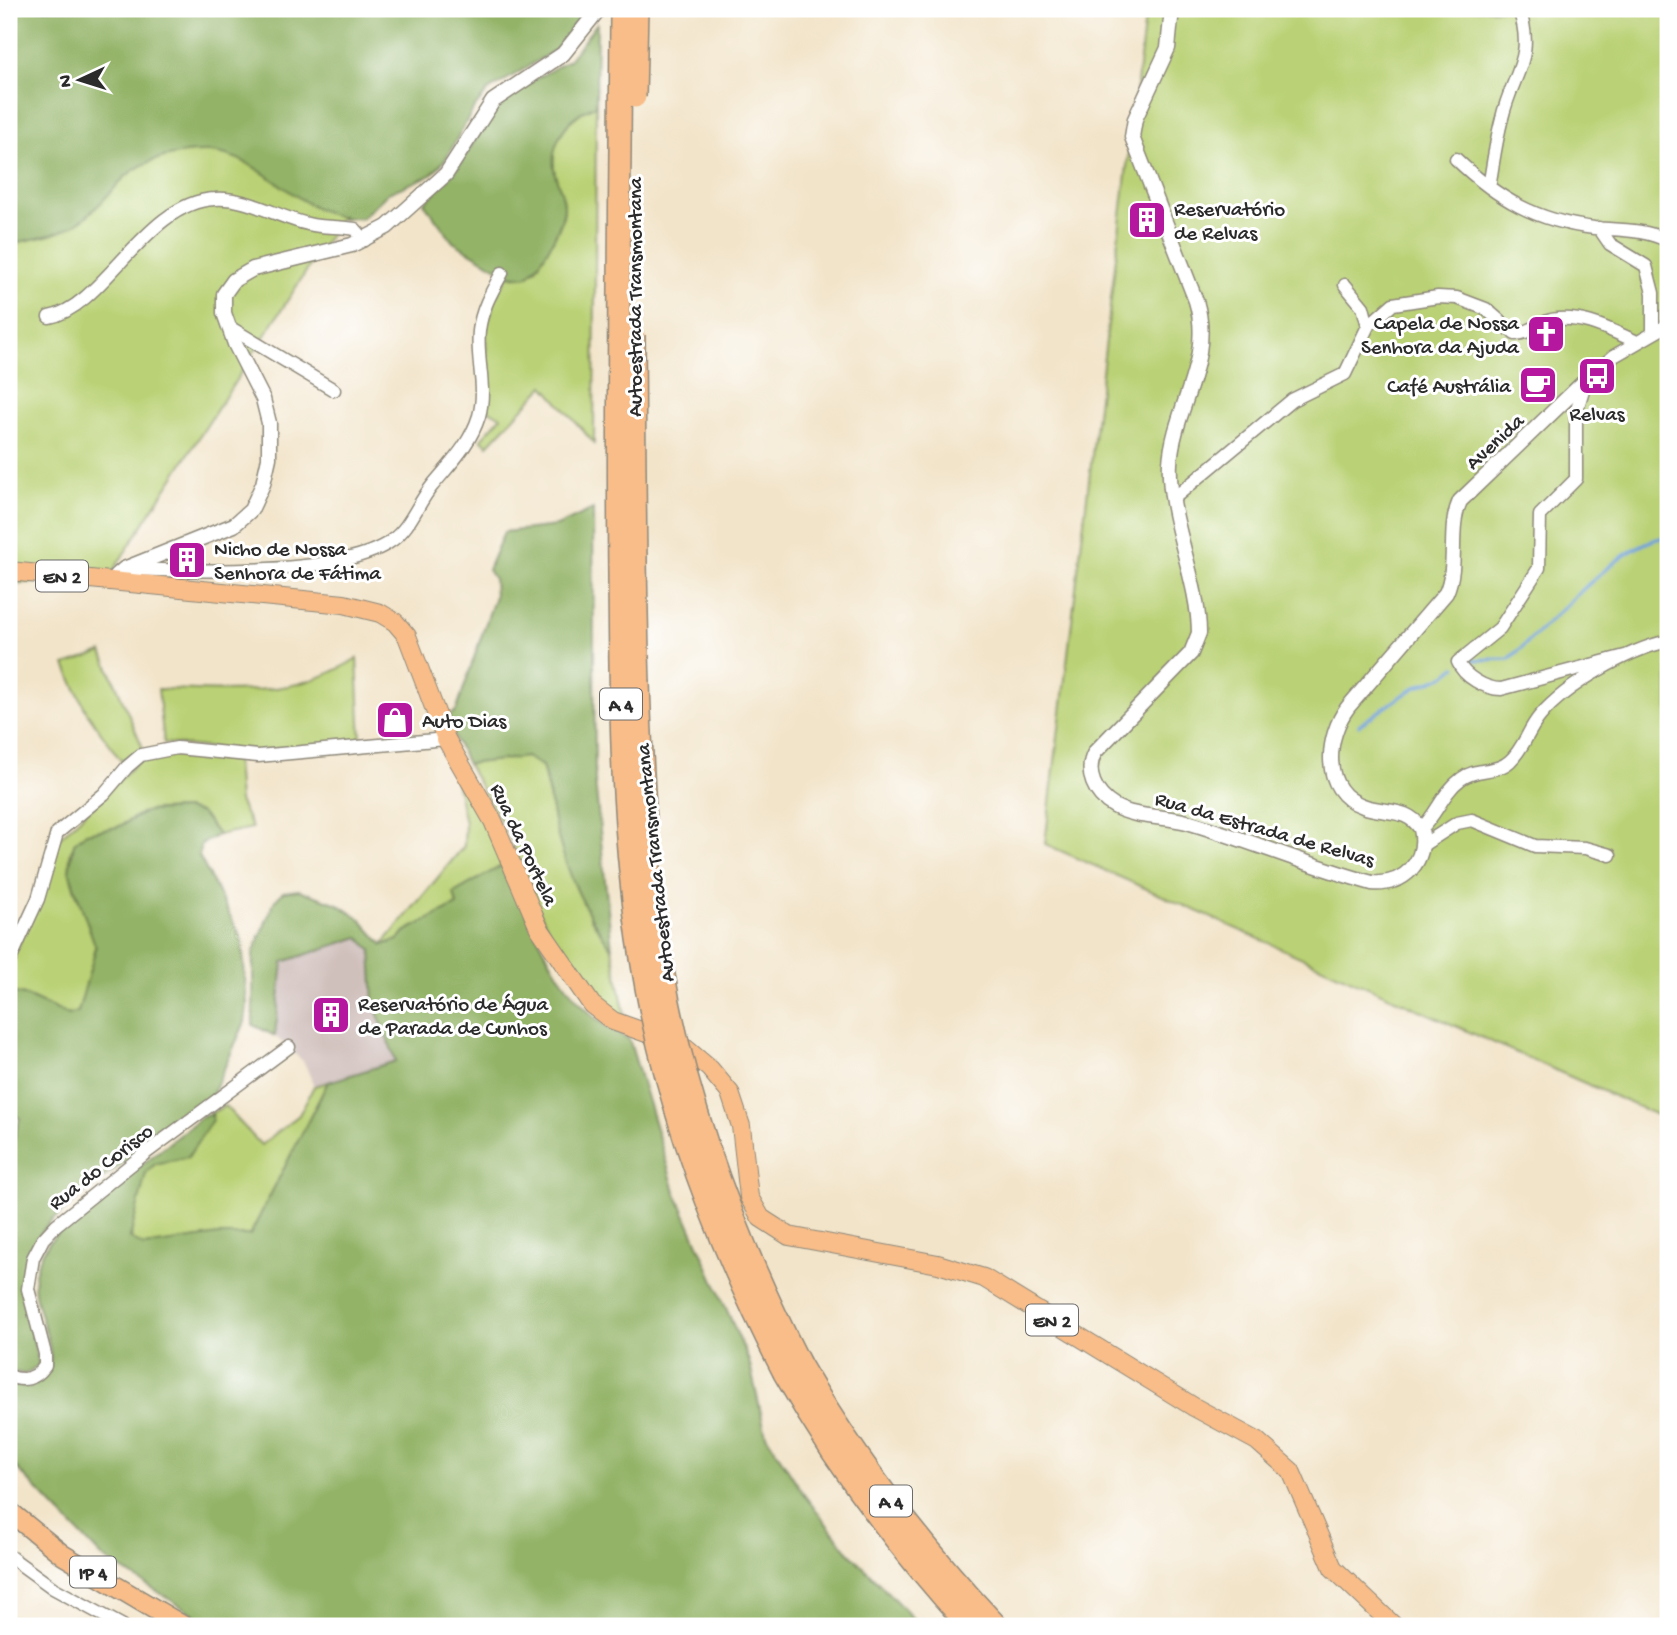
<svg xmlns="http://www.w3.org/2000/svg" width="1677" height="1635" font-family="'Gochi Hand',sans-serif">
  <rect width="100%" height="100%" fill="#fff"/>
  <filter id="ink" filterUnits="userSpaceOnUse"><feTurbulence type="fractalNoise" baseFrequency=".0143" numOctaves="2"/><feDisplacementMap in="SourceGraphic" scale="14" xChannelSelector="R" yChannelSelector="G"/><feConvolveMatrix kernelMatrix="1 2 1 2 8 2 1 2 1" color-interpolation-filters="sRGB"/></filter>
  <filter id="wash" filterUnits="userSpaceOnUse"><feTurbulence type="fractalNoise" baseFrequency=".00686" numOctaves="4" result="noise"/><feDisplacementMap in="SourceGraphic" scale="28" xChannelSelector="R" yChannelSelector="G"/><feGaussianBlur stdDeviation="1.57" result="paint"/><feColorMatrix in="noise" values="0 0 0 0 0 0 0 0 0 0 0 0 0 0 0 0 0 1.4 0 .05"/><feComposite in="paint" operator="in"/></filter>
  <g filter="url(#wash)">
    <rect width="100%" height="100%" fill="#f2e4c9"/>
    <path fill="#d0c0bc" d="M359,937L371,949L374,1004L396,1061L314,1086L304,1062L275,1036L283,962Z"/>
    <path fill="#bad175" stroke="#727e50" stroke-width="2" d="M9,9L345,219H340L109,577L9,584Z
      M1146,9H1668V1120L1045,844Z
      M596,106L594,443L544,386L488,445L481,439L501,417L484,407L487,382L486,328L498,292L509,275L514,277L535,270C545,253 561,231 564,211C565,198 558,187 555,174C547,144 569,114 596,106Z
      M102,652L143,748L121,761L86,711L65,665Z
      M357,658L361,741L252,752L164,743L158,689C230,690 294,700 357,658Z
      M171,754L236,760L239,801L252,828L218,835L206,818L186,809L156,810L141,813L118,827L92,832L71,850C63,883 88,912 95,943C97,956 84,1000 78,1012L69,1015L24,995L9,992V970L58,839L141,759Z
      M526,757L542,766L557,832L576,888L593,922L612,949L626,1021L608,1011L559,951L533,898L509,835L467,764Z
      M458,774L505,864L454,893L457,905L406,931L398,940L382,945L464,846L465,823L455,776Z
      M328,1082L250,1235L218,1236L144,1246L133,1242C127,1232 141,1176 150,1167C157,1160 169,1161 177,1160L213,1116L211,1113L225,1106L261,1145L299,1115L314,1086Z"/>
    <path fill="#93b366" stroke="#5f6f48" stroke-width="2" d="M9,9H586L555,50L488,91L474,108L445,160L431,175L388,193L362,218C303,224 267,155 209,152C182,151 145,158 125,177C109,193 98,209 79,222C58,236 33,239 9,244Z
      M597,23L596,106C568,114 548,144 555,174C558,185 564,195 564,206C564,224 541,267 526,277L509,275L453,242L424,203L456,170L495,109L534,80L570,59Z
      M593,509L595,781L612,949C585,913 567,873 556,830C551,809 549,787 542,766L526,757L467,764L445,718L456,711L495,596L494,579L488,570L504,532L557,526Z
      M186,809L201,813L218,835L201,844L199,856L242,939L247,1005L245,1022L210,1100L96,1183L49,1223L36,1239L25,1266L22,1287L39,1365L25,1374L9,1371V1155L20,1118L9,1113V992L24,995L69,1015L78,1012L96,948L69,871L74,843L86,833L118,827L147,811Z
      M505,864C534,927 561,1010 629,1039L675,1191L749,1361L766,1435L805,1496L846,1549L920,1626H213L102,1557L9,1460V1384L31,1387C70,1367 39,1325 35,1293C31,1268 44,1246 61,1229L203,1116L211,1113L212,1120L188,1157L155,1164L146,1173L130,1238L144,1246L218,1235H250L328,1082L396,1061L374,1004L371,950L359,937L283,962L275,1036L253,1025V954L274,902L283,892L299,890L338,904L360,919L383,945L398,940L406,931L457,905L454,893Z"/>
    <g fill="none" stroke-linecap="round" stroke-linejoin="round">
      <path stroke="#70a1da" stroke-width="3.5" d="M1468,660L1509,659C1548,627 1620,540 1668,537
        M1359,725L1414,688L1445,676L1456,667"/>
    </g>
  </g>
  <g filter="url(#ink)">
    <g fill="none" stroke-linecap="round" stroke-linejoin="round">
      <defs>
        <path id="minor" d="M1456,159C1498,199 1536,221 1594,228C1619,230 1646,229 1668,241
          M1489,187C1493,164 1496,140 1502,118C1512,74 1536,59 1519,9
          M1599,228L1610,244L1646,266L1653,293V332
          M1345,285L1363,307L1368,326
          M49,317C103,308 147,201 215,199C247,197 277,217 308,224C323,228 340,226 355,229L365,240
          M229,327L334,390
          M1174,498L1292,400L1345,374L1368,326L1393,304L1438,297L1457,298L1486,309L1515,334C1529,334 1538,323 1551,320C1582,314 1610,330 1637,342
          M125,569C188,571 342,577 391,541C411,527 417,504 432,486C450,464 470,445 479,416C487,387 476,360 479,331C481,310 492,291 502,273
          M1625,656L1501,689C1486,689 1464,677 1458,662L1500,628L1539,568L1540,515L1576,479V413L1586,380L1614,356L1668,325
          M1421,829C1437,814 1443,792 1461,779C1476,767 1496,774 1510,761C1524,748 1528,730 1540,716C1567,684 1628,650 1668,641
          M1423,845L1457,823L1472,820L1535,846L1585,848L1610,855
          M9,962L38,899L57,833L104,794L127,767L141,755L177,748L258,756L446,739
          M9,1376C23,1382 36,1379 45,1366V1354L28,1289L33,1258L43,1239L56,1225L143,1155L289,1047
          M9,1556L53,1588L123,1626"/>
        <path id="tertiary" d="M1172,9L1168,48L1135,119L1132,137L1196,301C1214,360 1174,407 1170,463C1167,515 1199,581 1199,633L1191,653L1095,752C1084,772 1095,795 1114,806C1134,818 1165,816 1187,822C1249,840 1309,866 1372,883C1404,886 1428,861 1421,829C1408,807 1384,814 1363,806C1320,791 1326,736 1348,707L1446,593C1459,564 1447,529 1460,501L1586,380
          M115,582L117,575L124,569L234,525L251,510L263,484L269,458V423L263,399L235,344L224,313V294L234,280L253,269L352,245L387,227L446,174L493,101L563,54L599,9"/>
        <path id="primary" d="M9,571L344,604L380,613L395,622L407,636L446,739L493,821L539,928L592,1005L613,1021L683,1046L710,1069L730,1093L741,1126L749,1197L761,1218L789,1236L938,1264L984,1278L1194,1407L1257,1441L1291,1471L1333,1568L1394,1626"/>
        <path id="trunk" d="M9,1511L63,1555L183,1626"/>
        <path id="motorway" d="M800,1364C855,1459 922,1546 997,1626
          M784,1373C836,1465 897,1548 969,1626"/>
      </defs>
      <use href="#minor" stroke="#8e887a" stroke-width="15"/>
      <use href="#tertiary" stroke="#8e887a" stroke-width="17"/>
      <use href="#primary" stroke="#8e887a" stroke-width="20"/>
      <use href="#trunk" stroke="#8e887a" stroke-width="22"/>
      <use href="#motorway" stroke="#8e887a" stroke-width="24"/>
      <use href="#minor" stroke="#fff" stroke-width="12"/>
      <use href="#tertiary" stroke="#fff" stroke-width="14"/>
      <use href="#primary" stroke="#f8bd89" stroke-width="18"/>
      <use href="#trunk" stroke="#f8bd89" stroke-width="19"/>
      <use href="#motorway" stroke="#f8bd89" stroke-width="21"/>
      <defs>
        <path id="motorway-bridge" d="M621,9C620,197 617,386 619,575C620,720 621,870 651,1013C677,1139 725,1259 784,1373
          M635,97L637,9
          M634,335C635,468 635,601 641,733C645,823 651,913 669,1002C695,1128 742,1250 800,1364"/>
      </defs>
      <use href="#motorway-bridge" stroke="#8e887a" stroke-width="24" stroke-linecap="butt"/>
      <use href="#motorway-bridge" stroke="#f8bd89" stroke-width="21"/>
    </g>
  </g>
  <defs>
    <symbol id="building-square" viewBox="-11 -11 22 22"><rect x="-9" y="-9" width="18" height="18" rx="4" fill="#b5179e" stroke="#fff"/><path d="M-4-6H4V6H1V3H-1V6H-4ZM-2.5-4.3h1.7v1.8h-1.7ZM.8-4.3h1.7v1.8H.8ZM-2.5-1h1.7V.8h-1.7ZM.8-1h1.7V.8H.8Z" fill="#fff"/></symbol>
    <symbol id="church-square" viewBox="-11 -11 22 22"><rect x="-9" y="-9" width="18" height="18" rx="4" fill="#b5179e" stroke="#fff"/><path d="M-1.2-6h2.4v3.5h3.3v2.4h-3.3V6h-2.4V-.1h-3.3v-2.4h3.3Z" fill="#fff"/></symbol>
    <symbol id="bus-square" viewBox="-11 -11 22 22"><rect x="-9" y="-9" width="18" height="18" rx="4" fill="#b5179e" stroke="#fff"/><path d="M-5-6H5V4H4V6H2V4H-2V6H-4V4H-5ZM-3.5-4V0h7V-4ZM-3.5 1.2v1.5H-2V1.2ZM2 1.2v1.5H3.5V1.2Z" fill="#fff"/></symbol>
    <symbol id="cafe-square" viewBox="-11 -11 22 22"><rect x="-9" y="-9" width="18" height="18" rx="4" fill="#b5179e" stroke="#fff"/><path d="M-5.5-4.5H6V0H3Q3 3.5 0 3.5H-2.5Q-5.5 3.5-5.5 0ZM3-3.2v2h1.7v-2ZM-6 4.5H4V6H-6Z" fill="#fff"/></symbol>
    <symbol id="shop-square" viewBox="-11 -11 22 22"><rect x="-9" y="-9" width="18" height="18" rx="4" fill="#b5179e" stroke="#fff"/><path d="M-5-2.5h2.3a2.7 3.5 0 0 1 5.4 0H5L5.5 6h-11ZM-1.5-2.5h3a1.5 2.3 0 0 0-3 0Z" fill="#fff"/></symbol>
  </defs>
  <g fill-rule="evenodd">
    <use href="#building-square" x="1125" y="198" width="44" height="44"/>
    <use href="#church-square" x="1524" y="312" width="44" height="44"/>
    <use href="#bus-square" x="1575" y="354" width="44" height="44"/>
    <use href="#cafe-square" x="1516" y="363" width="44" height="44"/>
    <use href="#building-square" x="165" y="538" width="44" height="44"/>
    <use href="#shop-square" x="373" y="698" width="44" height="44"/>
    <use href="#building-square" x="309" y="993" width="44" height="44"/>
  </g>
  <g text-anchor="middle" stroke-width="6" stroke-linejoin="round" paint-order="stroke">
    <g fill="#fff" stroke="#6b6b6b" stroke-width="2">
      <rect x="36" y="560.5" width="52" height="31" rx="5"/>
      <rect x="600" y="688.5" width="42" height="31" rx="5"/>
      <rect x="1026" y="1304.5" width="52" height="31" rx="5"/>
      <rect x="870" y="1485.5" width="42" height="31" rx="5"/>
      <rect x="70" y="1556.5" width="46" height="31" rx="5"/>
    </g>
    <g font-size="19" font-weight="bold" fill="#2b2b2b">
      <text x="62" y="583">EN 2</text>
      <text x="621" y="711">A 4</text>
      <text x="1052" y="1327">EN 2</text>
      <text x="891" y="1508">A 4</text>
      <text x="93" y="1579">IP 4</text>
    </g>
    <g font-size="21" fill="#2b2b2b" stroke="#fff" text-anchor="start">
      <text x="1174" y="215">Reservatório<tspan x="1174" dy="24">de Relvas</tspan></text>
      <text x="1519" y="329" text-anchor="end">Capela de Nossa<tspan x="1519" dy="24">Senhora da Ajuda</tspan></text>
      <text x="1511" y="392" text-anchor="end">Café Austrália</text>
      <text x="1597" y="420" text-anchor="middle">Relvas</text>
      <text x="214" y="555">Nicho de Nossa<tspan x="214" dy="24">Senhora de Fátima</tspan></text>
      <text x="422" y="727">Auto Dias</text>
      <text x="358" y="1010">Reservatório de Água<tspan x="358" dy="24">de Parada de Cunhos</tspan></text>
    </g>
    <g font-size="21" fill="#2b2b2b" stroke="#fff">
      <text transform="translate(634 297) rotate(-90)" y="7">Autoestrada Transmontana</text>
      <text transform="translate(1494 441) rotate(-43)" y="7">Avenida</text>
      <text transform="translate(1265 828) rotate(16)" y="7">Rua da Estrada de Relvas</text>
      <text transform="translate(525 844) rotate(65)" y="7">Rua da Portela</text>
      <text transform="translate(654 863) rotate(-96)" y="7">Autoestrada Transmontana</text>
      <text transform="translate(100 1166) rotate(-38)" y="7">Rua do Corisco</text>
    </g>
  </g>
  <rect width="1677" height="1635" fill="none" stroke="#fff" stroke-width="35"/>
  <g transform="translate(80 80) rotate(266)" stroke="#ffffff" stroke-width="5" paint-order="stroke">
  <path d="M0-5L12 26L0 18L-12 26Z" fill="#2b2b2b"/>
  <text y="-10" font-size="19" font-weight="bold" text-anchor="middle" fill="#2b2b2b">N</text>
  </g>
</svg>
